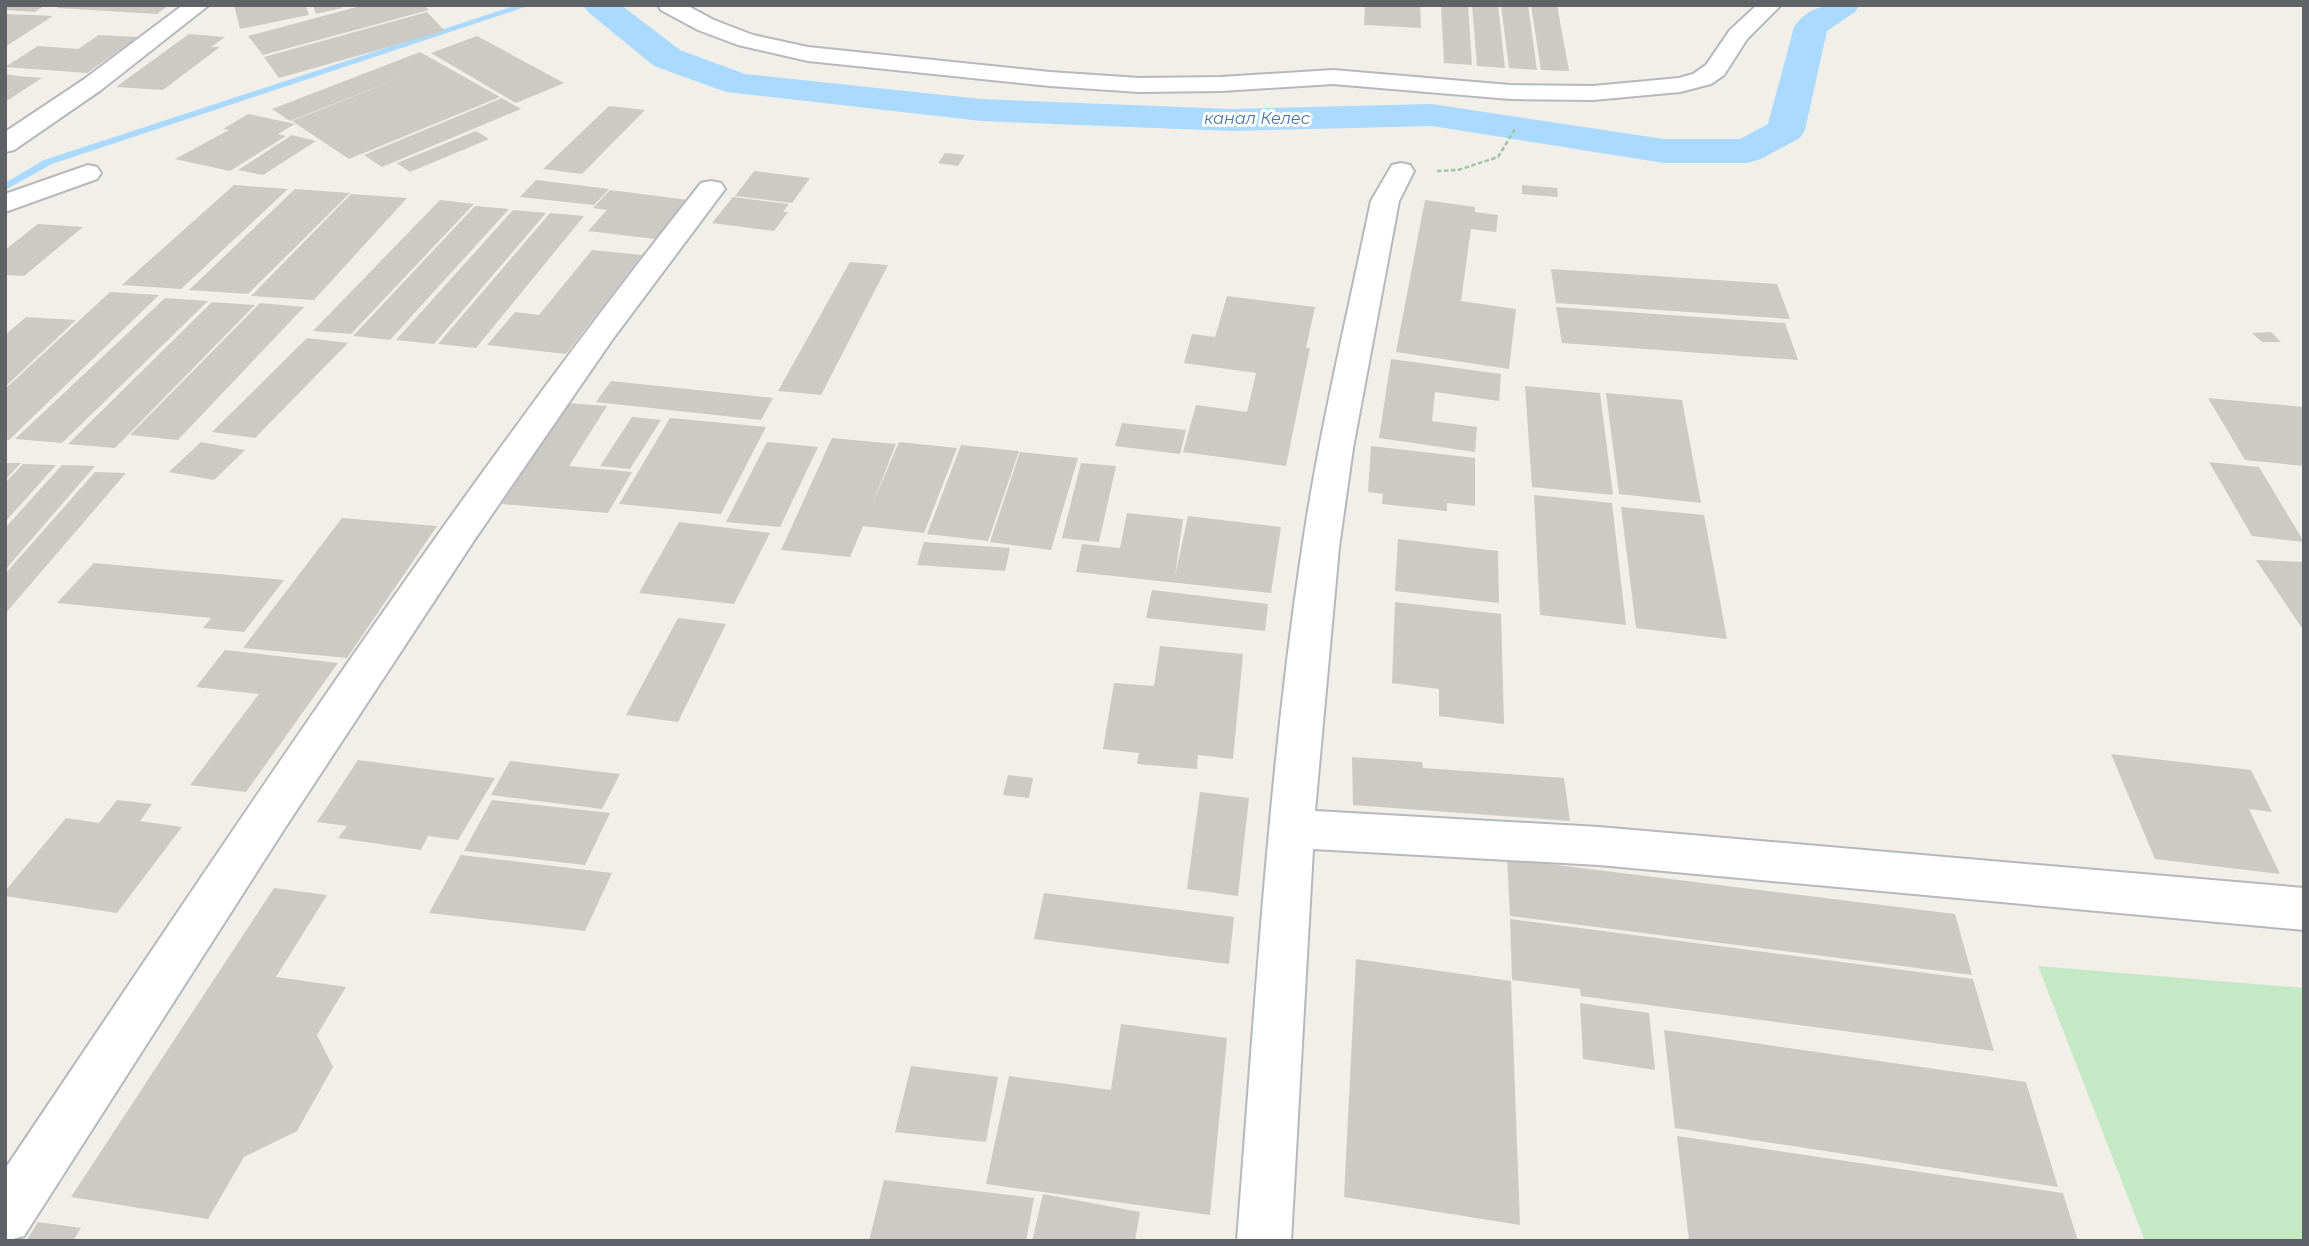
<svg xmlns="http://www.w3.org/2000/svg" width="2309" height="1246" font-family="Montserrat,sans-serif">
  <rect width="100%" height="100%" fill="#f1efe8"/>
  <path fill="#c5e8c5" d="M2038,966L2304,988V1241H2145Z"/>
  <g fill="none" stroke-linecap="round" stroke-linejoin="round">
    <path fill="#aadaff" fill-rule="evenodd" d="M517,5H531L52,164L5,190V183L44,160Z"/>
    <path fill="#aadaff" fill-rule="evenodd" d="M583,5H621L680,50L745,74L981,99L1232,109L1432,104L1664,139H1740L1768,124L1794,27C1811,2 1832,5 1860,5L1855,12L1827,31L1805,130L1800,138L1761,159L1747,163H1664L1432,126L1232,131L981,121L726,92L654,66L588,12Z"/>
  </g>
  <path fill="#cccac5" d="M5,5H45L35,12L5,10Z
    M61,5H169L157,14L57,8Z
    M234,5H306L309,15L240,29Z
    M313,5H341L342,8L316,14Z
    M364,5H424L429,10L263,55L248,36Z
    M1365,5H1420L1421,28L1364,25Z
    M1441,5H1468L1472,65L1444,63Z
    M1472,5H1498L1505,68L1477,66Z
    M1501,5H1528L1537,70L1509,68Z
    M1531,5H1557L1569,71L1541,70Z
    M427,12L445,31L279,78L264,57Z
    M5,14L32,15L53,16L5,47Z
    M189,34L225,37L211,47H220L163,90L116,87Z
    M99,35L138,37L87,73L5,67L38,46L78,49Z
    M477,36L564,83L516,103L431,53Z
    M420,52L500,97L349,159L292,121L412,73L290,121L272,109Z
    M5,74L18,76L42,78L5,102Z
    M502,98L521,109L382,167L364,155Z
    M609,106L645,110L582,174L543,169Z
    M248,114L295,124L278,134L286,136L230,171L175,159L229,130L223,129Z
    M476,131L489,139L410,172L397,163Z
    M292,135L316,141L263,175L238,170Z
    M945,153L965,155L958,166L938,163Z
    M754,171L810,178L792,203L735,196Z
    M536,180L609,189L594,205L520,197Z
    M234,185L288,189L181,289L122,285Z
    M1522,185L1557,188L1558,197L1522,194Z
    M295,189L350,193L248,294L189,290Z
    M610,190L689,200L655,239L588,231L607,210L593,208Z
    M351,194L407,198L314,300L251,296Z
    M733,197L789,204L783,212H788L774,231L712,223Z
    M440,200L474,204L351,334L313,331Z
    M1425,200L1475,207V212L1498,215L1496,232L1471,229L1461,301L1516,309L1509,369L1396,352Z
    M475,206L509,209L390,340L353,336Z
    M513,210L546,213L434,344L396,340Z
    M550,213L584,216L476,348L438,344Z
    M38,224L83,227L24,276L5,275V250Z
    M592,250L642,255L566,354L487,345L515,312L539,315Z
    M850,262L888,265L821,395L778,391Z
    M1551,269L1777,284L1790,319L1556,303Z
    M110,292L159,295L9,440L5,439V389Z
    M1227,296L1315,307L1306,348H1310L1286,466L1183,452L1196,405L1247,412L1256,373L1184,363L1192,334L1215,337Z
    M165,298L208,301L62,443L15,439Z
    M212,302L255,305L115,448L68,444Z
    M260,303L304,307L178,440L130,435Z
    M1556,307L1785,323L1798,360L1562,343Z
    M26,317L76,320L5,387V335Z
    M2271,332L2281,342H2262L2252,333Z
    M307,338L348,343L255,438L212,432Z
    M1391,359L1501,374L1499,401L1435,392L1432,421L1477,427L1475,452L1379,438Z
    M611,381L773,398L761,420L596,402Z
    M1525,386L1600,393L1613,495L1532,487Z
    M1606,393L1682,400L1701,503L1619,494Z
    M2208,398L2304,407V466L2245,460Z
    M568,403L607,406L569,466L632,472L608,513L502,504Z
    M632,417L661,420L630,469L600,466Z
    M670,418L766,427L721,514L619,504Z
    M1122,423L1186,430L1180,454L1115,446Z
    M832,438L896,444L871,507L899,442L957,448L924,533L863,526L850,557L781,550Z
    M201,442L245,450L214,480L169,472Z
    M767,442L818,447L780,527L726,522Z
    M961,445L1019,451L988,541L927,534Z
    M1371,446L1475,458V506L1447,503V511L1382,504L1383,494L1368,492Z
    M1020,452L1078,458L1051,550L990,542Z
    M2209,462L2259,467L2304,542L2252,536Z
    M5,463H21L5,480Z
    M1081,463L1116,466L1099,542L1062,538Z
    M23,464L56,465L5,522V483Z
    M62,465L95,466L5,570V528Z
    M95,472L126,473L5,614V574Z
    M1534,495L1612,503L1626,625L1540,615Z
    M1621,507L1704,515L1727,639L1636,628Z
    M1127,513L1183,519L1175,576L1188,516L1281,527L1271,593L1076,572L1082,544L1120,548Z
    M342,518L437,526L347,658L243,648Z
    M679,522L770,533L734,604L639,593Z
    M1398,539L1498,551L1499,603L1395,591Z
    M924,542L1010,548L1005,571L917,565Z
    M2256,560L2304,562V631Z
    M94,563L284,580L244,632L203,628L211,618L57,603Z
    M1152,590L1268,604L1265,631L1146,618Z
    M1395,602L1501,614L1504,724L1439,716V689L1392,683Z
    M678,618L726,624L678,722L626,715Z
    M1160,646L1243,654L1233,759L1198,755L1197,769L1137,764L1139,753L1103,749L1114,683L1154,686Z
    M225,650L338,663L246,792L190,785L259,694L196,687Z
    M2111,754L2251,770L2272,812L2249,809L2280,874L2155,859Z
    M1352,757L1422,762L1423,768L1564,778L1570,821L1353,805Z
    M358,760L495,778L458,840L428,836L421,850L338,838L347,826L317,822Z
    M510,761L620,774L602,809L491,795Z
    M1008,775L1033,778L1029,798L1003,795Z
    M1200,792L1249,798L1238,896L1187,889Z
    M117,800L152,804L140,821L182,827L117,913L5,896V891L66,818L99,823Z
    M492,800L610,813L585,865L464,851Z
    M461,855L612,873L585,931L429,913Z
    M1507,859L1955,914L1972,975L1510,916Z
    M274,888L327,895L276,977L346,987L317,1035L333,1067L297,1131L244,1157L208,1219L71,1197Z
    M1044,893L1234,917L1229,964L1034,939Z
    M1510,919L1973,979L1994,1051L1581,996L1580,989L1512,980Z
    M1356,959L1511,981L1520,1225L1344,1197Z
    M1580,1003L1649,1013L1655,1070L1583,1059Z
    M1121,1024L1227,1038L1210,1215L986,1184L1009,1076L1111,1090Z
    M1664,1030L2026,1082L2058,1187L1675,1128Z
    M911,1066L998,1077L986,1142L895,1132Z
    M1677,1136L2063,1193L2078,1241H1689Z
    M884,1180L1034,1198L1026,1241H869Z
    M1043,1194L1140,1212L1135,1241H1032Z
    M38,1222L81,1228L73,1241H26Z"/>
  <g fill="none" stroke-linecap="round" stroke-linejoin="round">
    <defs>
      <path id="street" d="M183,5H209L101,90L14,150L5,152V132L83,80Z
        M658,5H686L714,20L753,35L808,47L1050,72L1139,78L1221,77L1333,70L1510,85L1593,86L1679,78L1693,74L1706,65L1730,30L1757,5H1781L1747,39L1724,75L1711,84L1680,92L1593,100L1510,99L1333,84L1221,91L1139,92L1050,86L808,61L738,45L698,30L661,10Z
        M1401,163L1410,165L1414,171L1399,201L1353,448L1339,547L1315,811L1599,827L2304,888V930L1599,865L1313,849L1291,1241H1237C1255,1010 1268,778 1302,549C1319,432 1347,317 1371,201L1392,165Z
        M88,165L97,167L101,173L97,179L5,212V194Z
        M711,181L721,183L725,189L612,340L475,539L283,831L24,1236L5,1241V1169C229,836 451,498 701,183Z"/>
    </defs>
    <use href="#street" stroke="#b5b8bc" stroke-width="4"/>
    <path stroke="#9cc7a9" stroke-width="2.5" stroke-dasharray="4.5 2.5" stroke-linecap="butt" d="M1437,171L1458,170L1498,157L1515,129"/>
    <use href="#street" fill="#fff" fill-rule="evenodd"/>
  </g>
  <g text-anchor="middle" stroke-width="6" stroke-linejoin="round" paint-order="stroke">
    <g font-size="16" font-style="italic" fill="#4174aa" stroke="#fff">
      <text x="1257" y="124">канал Келес</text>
    </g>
  </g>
  <rect width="2309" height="1246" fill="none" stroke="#5f6368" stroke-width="14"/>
</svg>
